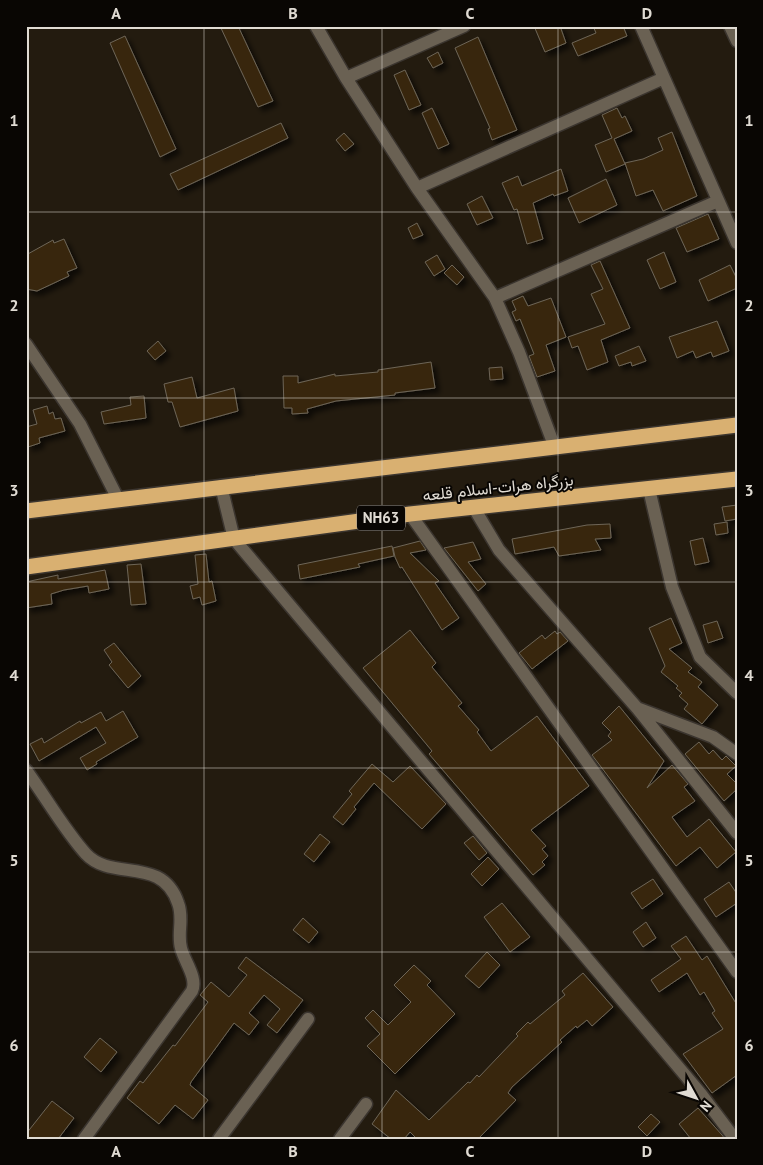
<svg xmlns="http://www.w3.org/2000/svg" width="763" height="1165" font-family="'PT Sans',Vazirmatn,sans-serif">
  <defs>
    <filter id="shadow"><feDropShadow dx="4.5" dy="4.5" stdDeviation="2.5" flood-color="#0009"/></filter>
  </defs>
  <rect width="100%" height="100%" fill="#231b0f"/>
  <path fill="#37280f" stroke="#6e6557" filter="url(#shadow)" d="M220,26H238L273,101L258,107Z
    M534,26H560L566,43L545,52Z
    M593,26H623L627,36L578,56L572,43L596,33Z
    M125,36L176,149L160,157L110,43Z
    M478,37L517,130L492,140L488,129L490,128L455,48Z
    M438,52L443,63L433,68L427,58Z
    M405,70L421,105L409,110L394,75Z
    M432,108L449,144L438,149L422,113Z
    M617,108L622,118L625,116L632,131L614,139L625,164L606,172L595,145L612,138L602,115Z
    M281,123L288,138L178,190L170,174Z
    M672,132L697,196L663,211L653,190L636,196L625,163L643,159L663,150L658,138Z
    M344,133L354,144L345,151L336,140Z
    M561,169L568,191L554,196L553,194L533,203L543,239L527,244L517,209L514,210L502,183L518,176L522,186Z
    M606,179L617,205L579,223L568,198Z
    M482,196L493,218L477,225L467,204Z
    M708,214L719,239L687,252L676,228Z
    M417,223L423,235L413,239L408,228Z
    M64,239L77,268L67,272L69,276L37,291L26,289V255L53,240L54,243Z
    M664,252L676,282L660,289L647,260Z
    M437,255L445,269L434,276L425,262Z
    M600,261L630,328L601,340L608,362L587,370L578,346L572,348L568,337L605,324L591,294L603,289L591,265Z
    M452,265L464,277L457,285L444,273Z
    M730,265L737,279V288L708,301L699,280Z
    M523,296L528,306L551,298L566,337L546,345L555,371L537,377L529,356L534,354L520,319L516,321L512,312L516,310L512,301Z
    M717,321L729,351L713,357L711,352L696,358L693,351L677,358L669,337Z
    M158,341L166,351L155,360L147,351Z
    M639,346L646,361L632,366L631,362L619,366L615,356Z
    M431,362L435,388L395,393V395L336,401L307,409L308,413L292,414V408H284L283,376H298V383L335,374V376L378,372V370Z
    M502,367L503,379L490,380L489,368Z
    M192,377L197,398L234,388L238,411L180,427L172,402H168L164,384Z
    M144,396L146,418L104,424L101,412L131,405L130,397Z
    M47,406L49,414L53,412L55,419L61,418L65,431L39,438L40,443L28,447L26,427L37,424L33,410Z
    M737,505V519L725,521L722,507Z
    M727,522L728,533L716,535L714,524Z
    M610,524L611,538L595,539L601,550L559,556L554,547L515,554L512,539L587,525Z
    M703,538L709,562L695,565L690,541Z
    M420,541L426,550L410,553L439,581L435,583L459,618L442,630L402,567L400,568L395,557L393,548Z
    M473,542L481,559L468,562L486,584L478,591L444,548Z
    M392,546L394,556L358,564L360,567L300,579L298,565Z
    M206,554L209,582L212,581L216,601L202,605L200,597L193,599L190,586L198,584L195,555Z
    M141,564L146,604L131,605L127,565Z
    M105,570L109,589L89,593L88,586L64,590L51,594L52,604L26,608V582L58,575V579Z
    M671,618L682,643L669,649L692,668L688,672L702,682L698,687L718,705L702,724L684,709L688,704L679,696L682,693L676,688L678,686L661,672L665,666L649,628Z
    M717,621L723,638L708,643L703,625Z
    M410,630L436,663L432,667L462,703L458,706L479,730L477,732L491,751L537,716L589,786L531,830L546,846L542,849L548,856L542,862L545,865L533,875L429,754L432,751L363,668Z
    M555,631L557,634L560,632L568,641L532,669L519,653L542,635L545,639Z
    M114,643L141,676L128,688L109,665L112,662L104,650Z
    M619,706L664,761L647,788L672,765L688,784L684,787L695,801L672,817L687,837L709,819L736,852L717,868L700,847L676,866L592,755L612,740L608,736L611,732L602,723Z
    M123,711L138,737L96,762L97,764L87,770L80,758L106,743L96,727L39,761L30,744L42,738L44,743L80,721L81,723L101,712L106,721Z
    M699,742L709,754L713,750L722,760L726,756L736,766L727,774L737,784V789L724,801L685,754Z
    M372,764L393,782L410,766L446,804L422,829L374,783L354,807L356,809L343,825L333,817L352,794L349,791Z
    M320,834L330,842L314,862L304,854Z
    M473,836L487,853L479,860L464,843Z
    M488,857L499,869L482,886L471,874Z
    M653,879L663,894L642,909L631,893Z
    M729,882L737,894V903L716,917L704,899Z
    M502,903L530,937L510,952L484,917Z
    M303,918L318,932L309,943L293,930Z
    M646,922L656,938L643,947L633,932Z
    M686,936L702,960L707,956L737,1005V1075L712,1093L683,1054L723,1029L712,1013L715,1011L704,992L700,995L687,973L659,992L651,980L681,959L671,946Z
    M487,952L500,965L479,988L465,976Z
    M246,957L303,1000L277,1033L267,1025L280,1009L264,995L249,1013L259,1022L249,1035L234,1023L191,1082L190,1085L208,1100L193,1119L175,1105L159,1124L127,1098L140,1081L143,1083L173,1045L175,1046L208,1002L200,995L211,982L229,997L247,975L238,968Z
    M414,965L431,981L427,985L455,1014L395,1074L367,1046L380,1034L365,1018L373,1010L388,1025L411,1002L394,985Z
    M583,973L613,1007L592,1026L587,1020L577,1028L576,1026L560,1040L562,1042L512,1087L508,1093L516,1100L478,1139H417L410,1132L404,1139H391L372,1124L396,1090L429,1120L468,1082L470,1083L477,1075L479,1077L518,1036L516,1034L528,1022L530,1024L565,995L562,991Z
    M100,1038L117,1052L101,1072L84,1057Z
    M52,1101L74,1118L58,1139H26V1134Z
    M698,1108L722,1135L725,1139H691L679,1124Z
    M651,1114L660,1122L647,1136L638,1127Z"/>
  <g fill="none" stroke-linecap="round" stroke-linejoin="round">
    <defs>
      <path id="minor" d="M316,26L346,78L417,188L495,298L519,352L555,448
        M641,26L737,243
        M730,26L737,41
        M346,78L464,26
        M417,188L664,78
        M495,298L718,201
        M26,344L80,424L118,499
        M221,486L234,539L701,1094L735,1139
        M649,489L672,587L700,657L737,693
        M474,508L499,550L637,708L737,833
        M410,514L737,972
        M637,708L713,737L737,754
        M26,770C45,796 65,831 86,854C112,882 162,855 178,903C184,918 177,933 181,948C184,961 198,978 192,991L84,1139
        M219,1139L308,1019
        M340,1139L366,1104"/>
      <path id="highway" d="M26,511L737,425
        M26,567L410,514L737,479"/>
    </defs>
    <use href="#minor" stroke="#3b352f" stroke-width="15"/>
    <use href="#highway" stroke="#3b352f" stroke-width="18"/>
    <use href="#minor" stroke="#6a6153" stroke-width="12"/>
    <use href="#highway" stroke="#d9b071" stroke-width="15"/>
  </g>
  <path fill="none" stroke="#e0dbd3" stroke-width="1" stroke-opacity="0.55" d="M204,26V1139M382,26V1139M558,26V1139M26,212H737M26,398H737M26,582H737M26,768H737M26,952H737"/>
  <g text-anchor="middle" stroke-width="4" stroke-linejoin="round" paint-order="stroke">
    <rect fill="#090603" stroke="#a09b95" stroke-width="1" x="357" y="505.5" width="48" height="25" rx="4"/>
    <g font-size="15" font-weight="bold" fill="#e0dbd3">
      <text x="381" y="523">NH63</text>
    </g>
    <g font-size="16" fill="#e0dbd3" stroke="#090603">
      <text transform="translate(498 487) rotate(-6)" y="6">بزرگراه هرات-اسلام قلعه</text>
    </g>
  </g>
  <rect width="763" height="1165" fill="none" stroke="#090603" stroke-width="55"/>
  <g transform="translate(696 1098) rotate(130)" stroke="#090603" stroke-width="4" paint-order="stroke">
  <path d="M0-4L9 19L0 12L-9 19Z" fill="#e0dbd3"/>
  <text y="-8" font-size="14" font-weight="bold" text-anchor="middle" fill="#e0dbd3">N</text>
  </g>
  <rect x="28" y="28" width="708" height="1110" fill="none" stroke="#e0dbd3" stroke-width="2"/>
  <g font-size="16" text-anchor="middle" font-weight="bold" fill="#e0dbd3">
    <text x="116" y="19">A</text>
    <text x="293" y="19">B</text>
    <text x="470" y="19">C</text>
    <text x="647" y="19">D</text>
    <text x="14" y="126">1</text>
    <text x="749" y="126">1</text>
    <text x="14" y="311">2</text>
    <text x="749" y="311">2</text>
    <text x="14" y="496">3</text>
    <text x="749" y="496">3</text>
    <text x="14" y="681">4</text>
    <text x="749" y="681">4</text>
    <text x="14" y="866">5</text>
    <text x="749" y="866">5</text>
    <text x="14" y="1051">6</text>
    <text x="749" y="1051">6</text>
    <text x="116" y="1157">A</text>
    <text x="293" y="1157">B</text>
    <text x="470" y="1157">C</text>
    <text x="647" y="1157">D</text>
  </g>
</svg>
